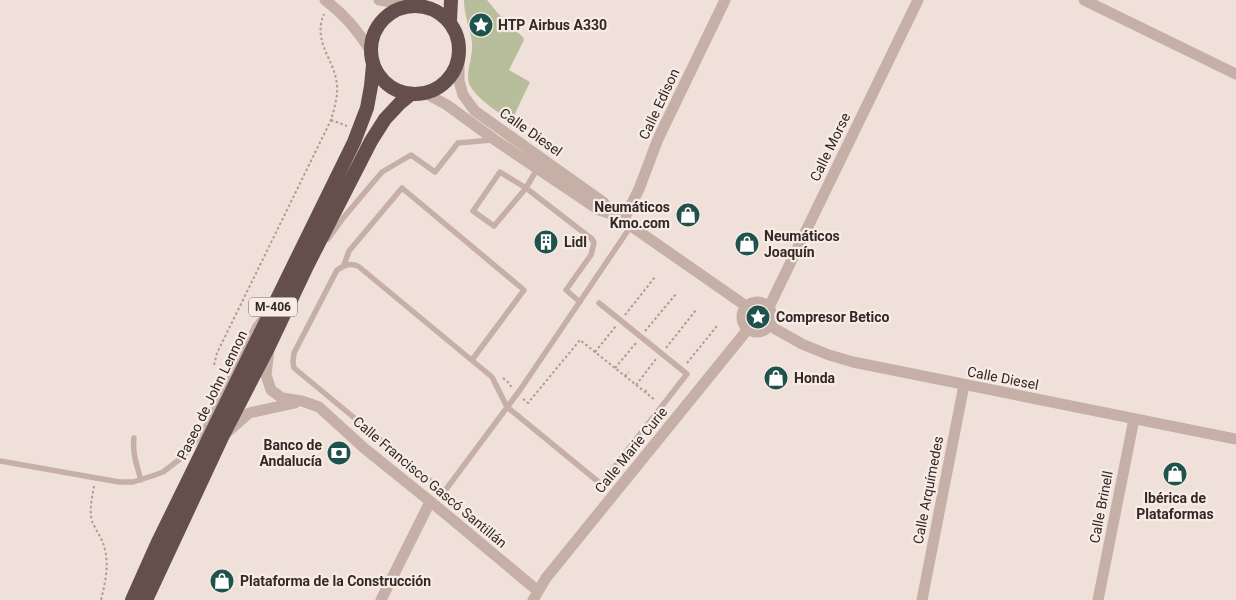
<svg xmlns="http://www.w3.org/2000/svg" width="1236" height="600" font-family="Roboto,sans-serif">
  <rect width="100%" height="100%" fill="#efe1da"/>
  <path fill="#b8bd9b" d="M464,0H487C498,14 509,26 523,37L524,40L509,70L530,82L511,122C499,112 468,94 468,78C468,66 473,55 472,42C470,28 464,15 464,0Z"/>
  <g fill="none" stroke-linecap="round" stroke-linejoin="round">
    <path stroke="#b29991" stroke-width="2" stroke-dasharray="2.5 2.5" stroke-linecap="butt" d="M331,120L347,126
      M625,315L655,277
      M645,331L676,294
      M666,348L696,310
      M595,352L616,326
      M687,363L717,326
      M214,365L217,353L331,120C334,109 338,97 337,85C335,60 312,42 324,14
      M615,368L636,343
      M625,376L629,372
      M503,378L510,384L511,387
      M636,385L656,359
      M645,392L648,388
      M523,399L528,403L580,340L655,400
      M94,486C92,498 89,510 92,521C96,531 103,539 105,550C109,566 105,584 101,600"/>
    <path stroke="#c6afa7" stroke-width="5.5" d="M537,169L526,188L494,226L473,211L500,172L526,188L592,239L594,243L591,255L566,290L580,302
      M328,239L344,217L382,172L411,155L435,172L458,143L492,140
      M344,265L349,251L402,188L524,290L472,360
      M599,303L687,374L601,484L507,407L492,377L358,266C349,263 345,265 337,270L294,353L293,362L294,368L444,492L520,390L631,226
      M134,438C132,453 137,466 141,480
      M0,461L119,482H133L152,476L163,472L180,459L189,450L204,430L255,326L262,317"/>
    <path stroke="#c6afa7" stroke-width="11" d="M325,0C345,15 357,30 370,50
      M379,0L409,5
      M1084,0L1236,74
      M459,59V81L463,95L475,111L603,202L612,214
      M425,93L447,105L495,140L599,210L612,214L631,226L746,306
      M623,221L639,189L658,139L725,0
      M742 317a15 15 0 1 1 30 0a15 15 0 1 1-30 0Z
      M769,307L918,0
      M770,326L802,344L829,355L853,362L1236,439
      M269,350L266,375L271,390L282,398L302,401L319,407L364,448L436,506L538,591
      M225,434L249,413L295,403
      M381,600L430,502
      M533,600L546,578L748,329
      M922,600L964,385
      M1098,600L1134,419"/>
    <path stroke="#644f4c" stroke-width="14" d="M371 50a44 44 0 1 1 88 0a44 44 0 1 1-88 0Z
      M450,21L451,0
      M132,600L157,544L354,142L367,108L371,86L373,65
      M146,600L223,435L269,346L308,264L371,141L385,119L400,103L411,94"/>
  </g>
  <defs>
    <symbol id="sight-disc" viewBox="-11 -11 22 22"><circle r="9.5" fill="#1f524c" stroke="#f7ece5"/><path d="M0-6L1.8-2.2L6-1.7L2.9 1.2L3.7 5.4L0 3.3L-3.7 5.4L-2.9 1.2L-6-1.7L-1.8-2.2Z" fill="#fff"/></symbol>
    <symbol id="shop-disc" viewBox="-11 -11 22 22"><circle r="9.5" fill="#1f524c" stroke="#f7ece5"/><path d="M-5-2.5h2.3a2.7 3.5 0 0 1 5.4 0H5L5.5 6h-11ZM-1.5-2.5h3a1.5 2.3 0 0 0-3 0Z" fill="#fff"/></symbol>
    <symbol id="building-disc" viewBox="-11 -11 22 22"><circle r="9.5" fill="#1f524c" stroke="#f7ece5"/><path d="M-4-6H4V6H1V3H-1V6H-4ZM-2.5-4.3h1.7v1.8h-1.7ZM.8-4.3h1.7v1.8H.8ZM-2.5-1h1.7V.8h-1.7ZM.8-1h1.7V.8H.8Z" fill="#fff"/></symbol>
    <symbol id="bank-disc" viewBox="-11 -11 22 22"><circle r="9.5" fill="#1f524c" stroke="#f7ece5"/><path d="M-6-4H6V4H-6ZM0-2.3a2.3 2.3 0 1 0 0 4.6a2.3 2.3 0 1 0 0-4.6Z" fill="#fff"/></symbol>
  </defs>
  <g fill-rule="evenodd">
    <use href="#sight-disc" x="467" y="11" width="28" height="28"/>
    <use href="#shop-disc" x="674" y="201" width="28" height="28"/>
    <use href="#building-disc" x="532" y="228" width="28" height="28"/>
    <use href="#shop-disc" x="733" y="230" width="28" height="28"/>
    <use href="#sight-disc" x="744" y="303" width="28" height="28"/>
    <use href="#shop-disc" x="762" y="364" width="28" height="28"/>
    <use href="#bank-disc" x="325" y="439" width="28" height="28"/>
    <use href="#shop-disc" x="1161" y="460" width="28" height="28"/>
    <use href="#shop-disc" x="208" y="567" width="28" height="28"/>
  </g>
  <g text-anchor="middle" stroke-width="4.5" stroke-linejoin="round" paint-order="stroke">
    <rect fill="#f7ece5" stroke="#6e6360" stroke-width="1" x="249" y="297.5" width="48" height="19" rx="4"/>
    <g font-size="12" font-weight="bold" fill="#332827">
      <text x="273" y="311">M-406</text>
    </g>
    <g font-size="14" font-weight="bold" fill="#332827" stroke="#f7ece5" text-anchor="start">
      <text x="498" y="30">HTP Airbus A330</text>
      <text x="670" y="212" text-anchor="end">Neumáticos<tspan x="670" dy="16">Kmo.com</tspan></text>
      <text x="764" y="241">Neumáticos<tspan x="764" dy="16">Joaquín</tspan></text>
      <text x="564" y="247">Lidl</text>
      <text x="776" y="322">Compresor Betico</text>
      <text x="794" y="383">Honda</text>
      <text x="322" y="450" text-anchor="end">Banco de<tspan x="322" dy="16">Andalucía</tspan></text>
      <text x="1175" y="503" text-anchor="middle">Ibérica de<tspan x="1175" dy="16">Plataformas</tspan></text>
      <text x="240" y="586">Plataforma de la Construcción</text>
    </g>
    <g font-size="14" fill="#332827" stroke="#f7ece5">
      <text transform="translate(659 104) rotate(-65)" y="5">Calle Edison</text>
      <text transform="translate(531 132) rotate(35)" y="5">Calle Diesel</text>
      <text transform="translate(830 147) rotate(-64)" y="5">Calle Morse</text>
      <text transform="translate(1003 378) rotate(11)" y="5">Calle Diesel</text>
      <text transform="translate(212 395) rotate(-64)" y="5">Paseo de John Lennon</text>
      <text transform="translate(631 450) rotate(-51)" y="5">Calle Marie Curie</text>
      <text transform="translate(430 482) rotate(40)" y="5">Calle Francisco Gascó Santillán</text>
      <text transform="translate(928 490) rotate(-79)" y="5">Calle Arquímedes</text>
      <text transform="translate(1101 507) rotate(-79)" y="5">Calle Brinell</text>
    </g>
  </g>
</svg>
